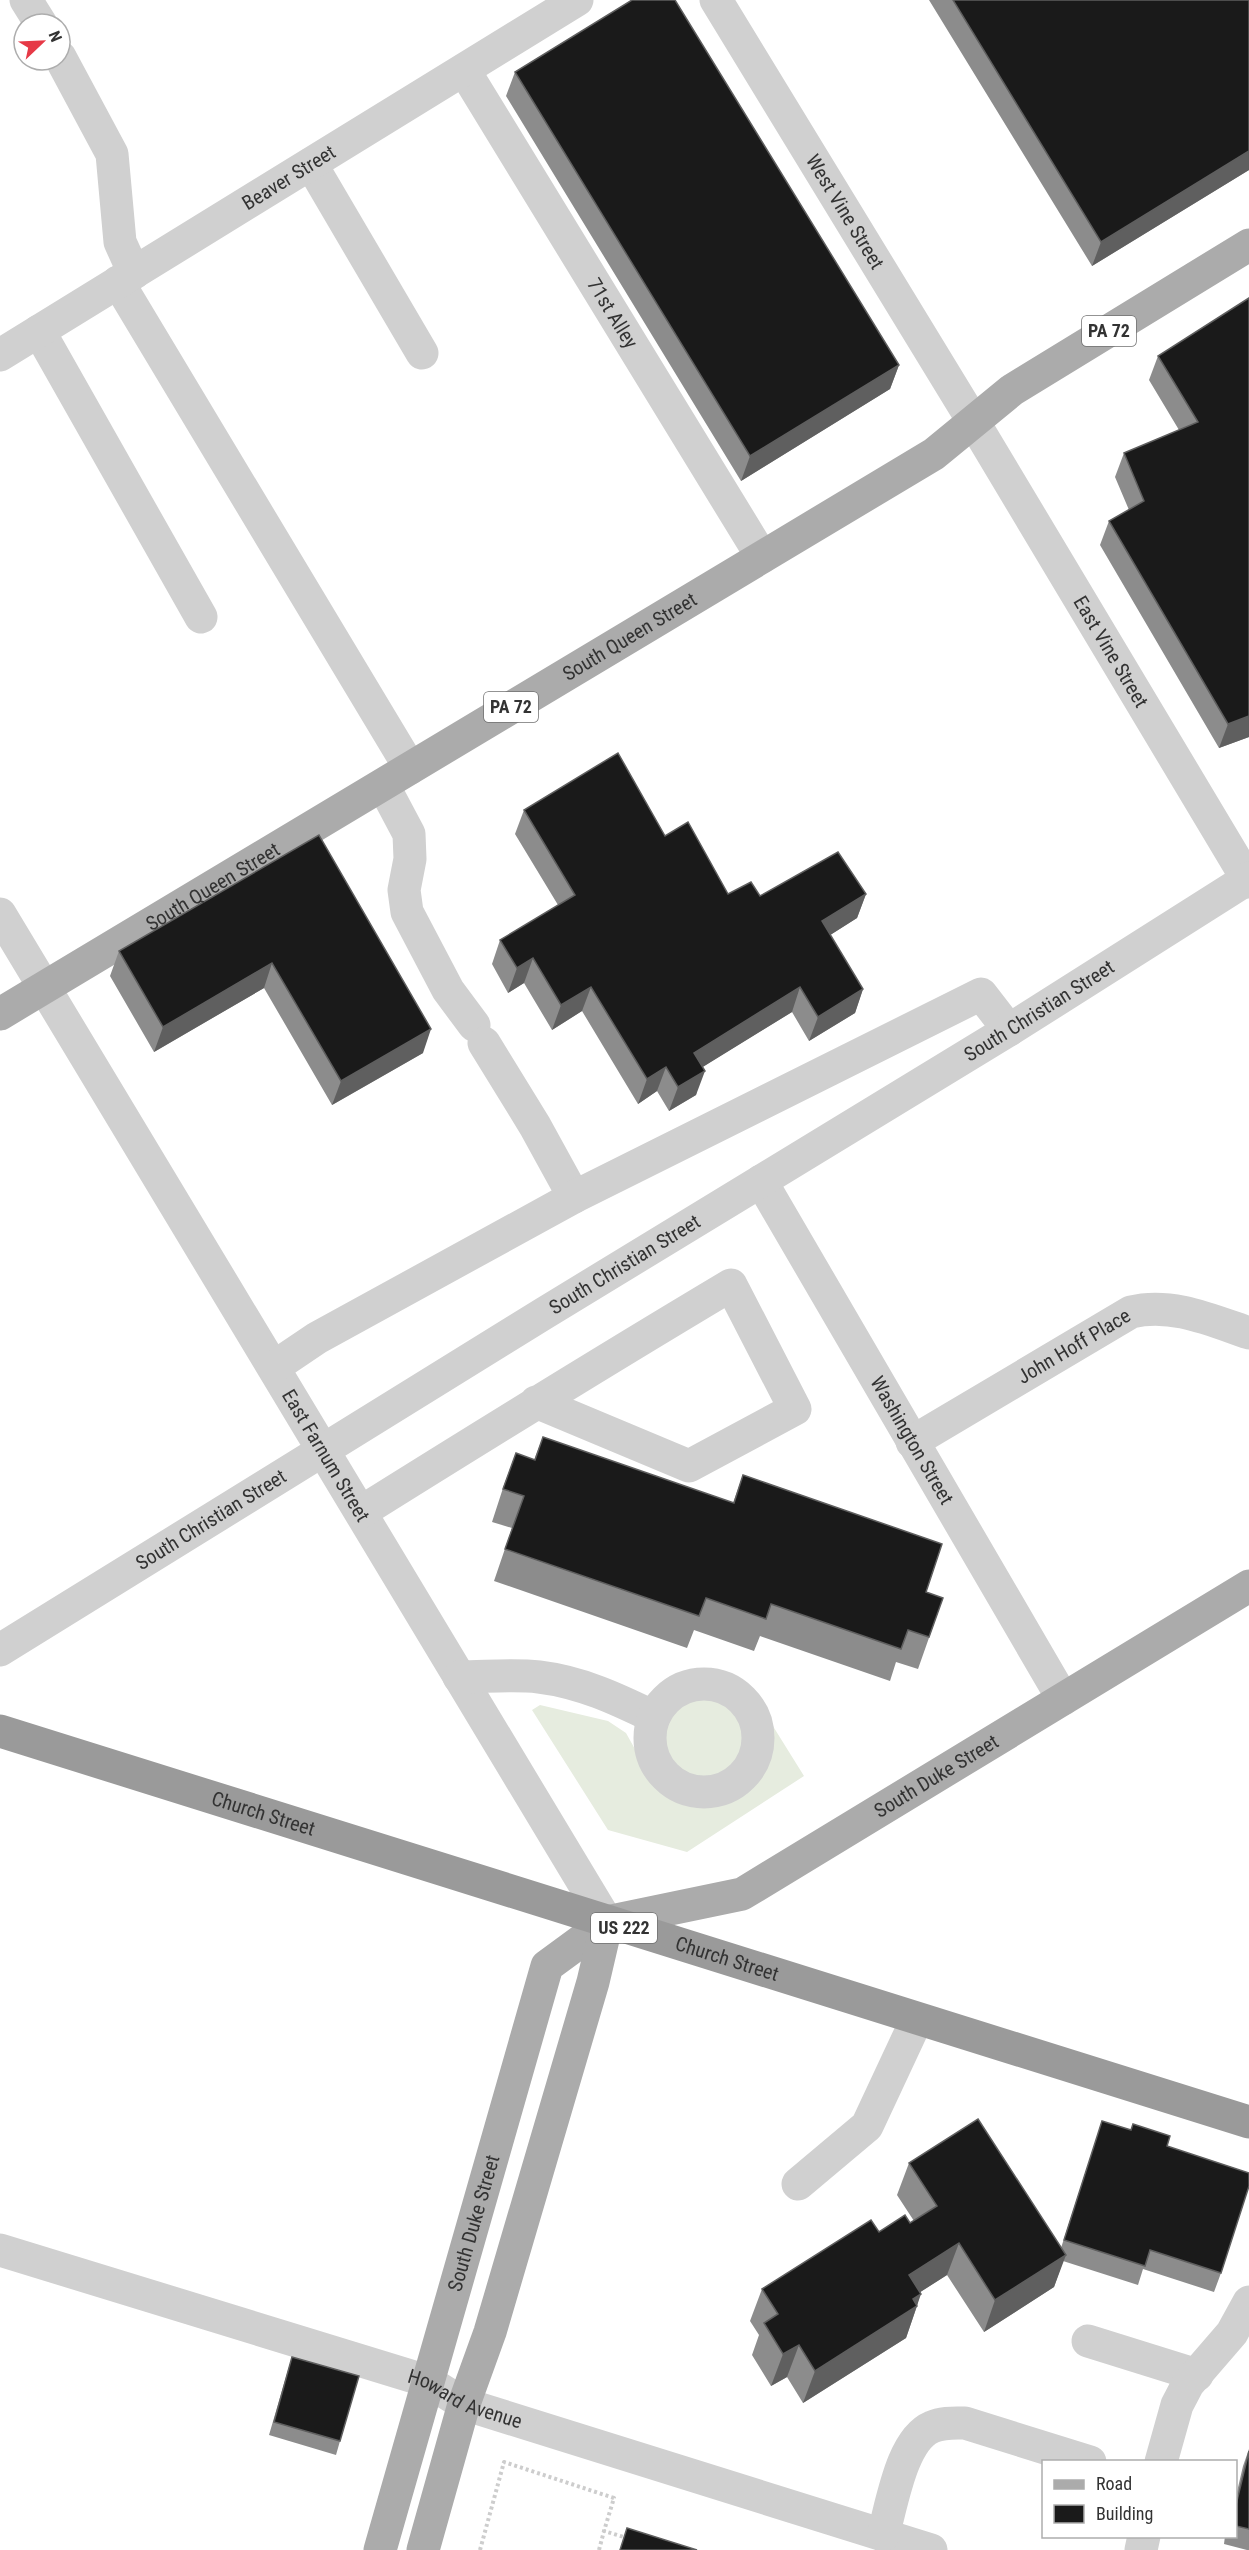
<svg xmlns="http://www.w3.org/2000/svg" width="1249" height="2550" font-family="'Roboto Condensed',sans-serif">
  <rect width="100%" height="100%" fill="#fff"/>
  <path fill="#e6ecdf" d="M661 1739a43 43 0 1 1 86 0a43 43 0 1 1-86 0Z
    M540,1705L608,1721L626,1733L655,1785L676,1802L712,1807L740,1796L763,1774L773,1733L771,1723L804,1776L687,1852L608,1830L532,1710Z"/>
  <g fill="none" stroke-linecap="round" stroke-linejoin="round">
    <path stroke="#cdcdcd" stroke-width="4" stroke-dasharray="3 3" stroke-linecap="butt" d="M480,2550L504,2462L614,2498L604,2531L627,2538
      M599,2550L604,2531"/>
    <g stroke="#d0d0d0" stroke-width="33">
      <path d="M26,0L41,24"/>
      <path id="s1" d="M716,0L973,421L1249,882"/>
      <path d="M60,57L112,154L120,242L134,273"/>
      <path id="s2" d="M464,70L762,557"/>
      <path d="M311,164L422,353"/>
      <path d="M118,282L410,768"/>
      <path d="M39,331L201,617"/>
      <path id="s3" d="M0,355L577,0"/>
      <path d="M383,785L409,834L410,859L404,890L407,912L448,990L474,1025"/>
      <path id="s4" d="M0,914L607,1922"/>
      <path d="M484,1043L535,1126L574,1197"/>
      <path id="s5" d="M761,1181L1063,1699"/>
      <path d="M274,1367L317,1338L574,1197L981,994L1009,1030"/>
      <path id="s6" d="M912,1442L1131,1312C1171,1302 1211,1320 1249,1333"/>
      <path d="M361,1512C484,1435 607,1359 731,1285L795,1409L689,1466L536,1402"/>
      <path id="s7" d="M0,1650L543,1314L1009,1030L1249,878"/>
      <path d="M459,1677C485,1677 513,1674 539,1677C581,1682 617,1699 654,1717"/>
      <circle cx="704" cy="1738" r="54"/>
      <path d="M798,2184L867,2126L917,2019"/>
      <path id="s8" d="M0,2250L427,2381L464,2404L931,2550"/>
      <path d="M1088,2341L1197,2375"/>
      <path d="M1161,2462L1177,2405L1188,2384L1232,2333L1249,2302"/>
      <path d="M883,2535C892,2505 901,2440 932,2427C943,2422 954,2423 965,2423L1090,2462"/>
      <path d="M1141,2550L1144,2536"/>
    </g>
    <g stroke="#ababab" stroke-width="33">
      <path id="s9" d="M0,1014L934,454L1012,390L1249,245"/>
      <path id="s10" d="M380,2550L547,1966L607,1922L742,1894L1249,1586"/>
      <path d="M423,2550L464,2404L490,2332L593,1982L607,1922"/>
    </g>
    <path stroke="#9a9a9a" stroke-width="33" id="s11" d="M0,1731L1249,2122"/>
  </g>
  <path fill="#8c8c8c" d="M929,0H1249V170L1092,266Z
    M515,72L899,365L890,389L741,481L506,96Z
    M1249,298V737L1219,748L1100,545L1109,521L1129,510L1115,477L1124,453L1179,430L1149,380L1158,356Z
    M524,810L665,836L728,894L760,896L866,894L857,918L830,935L863,989L855,1013L809,1041L792,1012L702,1067L696,1095L669,1111L657,1091L638,1104L582,1011L552,1030L524,983L508,993L492,964L500,940L558,905L515,834Z
    M319,835L423,1053L332,1105L264,988L154,1052L110,976L119,951Z
    M543,1437L733,1503L743,1475L926,1592L943,1598L918,1669L896,1662L890,1681L760,1636L754,1651L694,1630L687,1648L494,1581L512,1528L492,1522L504,1485L516,1453L534,1460Z
    M1102,2121L1167,2146L1221,2273L1214,2292L1143,2269L1138,2285L1063,2261L1054,2287L984,2332L947,2275L920,2292L917,2306L906,2338L803,2403L787,2377L771,2386L752,2355L759,2335L750,2321L762,2289L879,2232L910,2223L914,2221L897,2195L909,2163L1061,2248Z
    M292,2357L340,2441L336,2455L269,2435L288,2370Z
    M1249,2449V2550H1247L1224,2544L1225,2536H1236V2496L1243,2466Z"/>
  <path fill="#5f5f5f" d="M1249,151V170L1092,266L1101,242Z
    M899,365L890,389L741,481L750,456Z
    M1249,716V737L1219,748L1228,724Z
    M866,894L857,918L813,946L822,921Z
    M533,958L524,983L508,993L517,968Z
    M272,963L264,988L154,1052L163,1027Z
    M591,987L582,1011L552,1030L561,1005Z
    M800,987L792,1012L685,1078L694,1053Z
    M863,989L855,1013L809,1041L818,1017Z
    M431,1029L423,1053L332,1105L341,1081Z
    M666,1067L657,1091L638,1104L647,1079Z
    M705,1071L696,1095L669,1111L678,1087Z
    M959,2243L947,2275L897,2307L909,2275Z
    M1066,2255L1054,2287L984,2332L995,2300Z
    M921,2294L906,2338L803,2403L815,2371Z
    M799,2345L787,2377L771,2386L783,2354Z"/>
  <path fill="#1a1a1a" stroke="#5f5f5f" stroke-width="1.5" d="M632,0H675L899,365L750,456L515,72Z
    M953,0H1249V151L1101,242Z
    M1249,298V716L1228,724L1109,521L1144,501L1124,453L1198,422L1158,356Z
    M618,753L665,836L688,822L728,894L751,882L760,896L838,852L866,894L822,921L863,989L818,1017L800,987L694,1053L705,1071L678,1087L666,1067L647,1079L591,987L561,1005L533,958L517,968L500,940L575,895L524,810Z
    M319,835L431,1029L341,1081L272,963L163,1027L119,951Z
    M543,1437L734,1503L743,1475L942,1544L926,1592L943,1598L929,1637L908,1630L901,1649L771,1604L766,1619L706,1598L699,1616L505,1549L524,1496L503,1489L516,1453L535,1460Z
    M978,2119L1066,2255L995,2300L959,2243L909,2275L921,2294L913,2299L917,2306L815,2371L799,2345L783,2354L764,2323L778,2314L762,2289L871,2220L879,2232L905,2215L910,2223L937,2206L909,2163Z
    M1102,2121L1131,2130L1133,2124L1170,2136L1167,2146L1249,2173V2186L1221,2273L1150,2250L1145,2266L1064,2240Z
    M292,2357L359,2376L340,2441L274,2422Z
    M1249,2451V2529L1236,2526V2505Z
    M627,2528L697,2550H620Z"/>
  <g text-anchor="middle" stroke-width="6" stroke-linejoin="round" paint-order="stroke">
    <g fill="#fff" stroke="#707070" stroke-width="1.5">
      <rect x="1082" y="316" width="54" height="30" rx="4.5"/>
      <rect x="484" y="692" width="54" height="30" rx="4.5"/>
      <rect x="591" y="1913" width="66" height="30" rx="4.5"/>
    </g>
    <g font-size="18" font-weight="bold" fill="#333">
      <text x="1109" y="337">PA 72</text>
      <text x="511" y="713">PA 72</text>
      <text x="624" y="1934">US 222</text>
    </g>
    <g font-size="20" fill="#333" stroke="#fff">
      <text dy="7" stroke="none"><textPath href="#s3" startOffset="339">Beaver Street</textPath></text>
      <text dy="7" stroke="none"><textPath href="#s1" startOffset="248">West Vine Street</textPath></text>
      <text dy="7" stroke="none"><textPath href="#s2" startOffset="285">71st Alley</textPath></text>
      <text dy="7" stroke="none"><textPath href="#s9" startOffset="734">South Queen Street</textPath></text>
      <text dy="7" stroke="none"><textPath href="#s1" startOffset="762">East Vine Street</textPath></text>
      <text dy="7" stroke="none"><textPath href="#s9" startOffset="248">South Queen Street</textPath></text>
      <text dy="7" stroke="none"><textPath href="#s7" startOffset="1220">South Christian Street</textPath></text>
      <text dy="7" stroke="none"><textPath href="#s7" startOffset="734">South Christian Street</textPath></text>
      <text dy="7" stroke="none"><textPath href="#s6" startOffset="188">John Hoff Place</textPath></text>
      <text dy="7" stroke="none"><textPath href="#s5" startOffset="300">Washington Street</textPath></text>
      <text dy="7" stroke="none"><textPath href="#s4" startOffset="632">East Farnum Street</textPath></text>
      <text dy="7" stroke="none"><textPath href="#s7" startOffset="248">South Christian Street</textPath></text>
      <text dy="7" stroke="none"><textPath href="#s10" startOffset="1047">South Duke Street</textPath></text>
      <text dy="7" stroke="none"><textPath href="#s11" startOffset="276">Church Street</textPath></text>
      <text dy="7" stroke="none"><textPath href="#s11" startOffset="762">Church Street</textPath></text>
      <text dy="7" stroke="none"><textPath href="#s10" startOffset="340">South Duke Street</textPath></text>
      <text dy="7" stroke="none"><textPath href="#s8" startOffset="489">Howard Avenue</textPath></text>
    </g>
  </g>
  <rect x="1042" y="2460" width="195" height="78" fill="#ffffff" stroke="#adadad" stroke-width="1.5"/>
  <rect x="1054" y="2480" width="30" height="9" fill="#ababab" stroke="#adadad" stroke-width="1.5"/>
  <text x="1096" y="2490" font-size="18" fill="#333333">Road</text>
  <rect x="1054" y="2505" width="30" height="18" fill="#1a1a1a" stroke="#adadad" stroke-width="1.5"/>
  <text x="1096" y="2520" font-size="18" fill="#333333">Building</text>
  <g transform="translate(42 42) rotate(67)"><circle r="28" fill="#ffffff" stroke="#adadad" stroke-width="1.5"/>
  <path d="M0-4.5L10 22L0 15L-10 22Z" fill="#e63946"/>
  <text y="-9" font-size="16" font-weight="bold" text-anchor="middle" fill="#333333">N</text>
  </g>
</svg>
